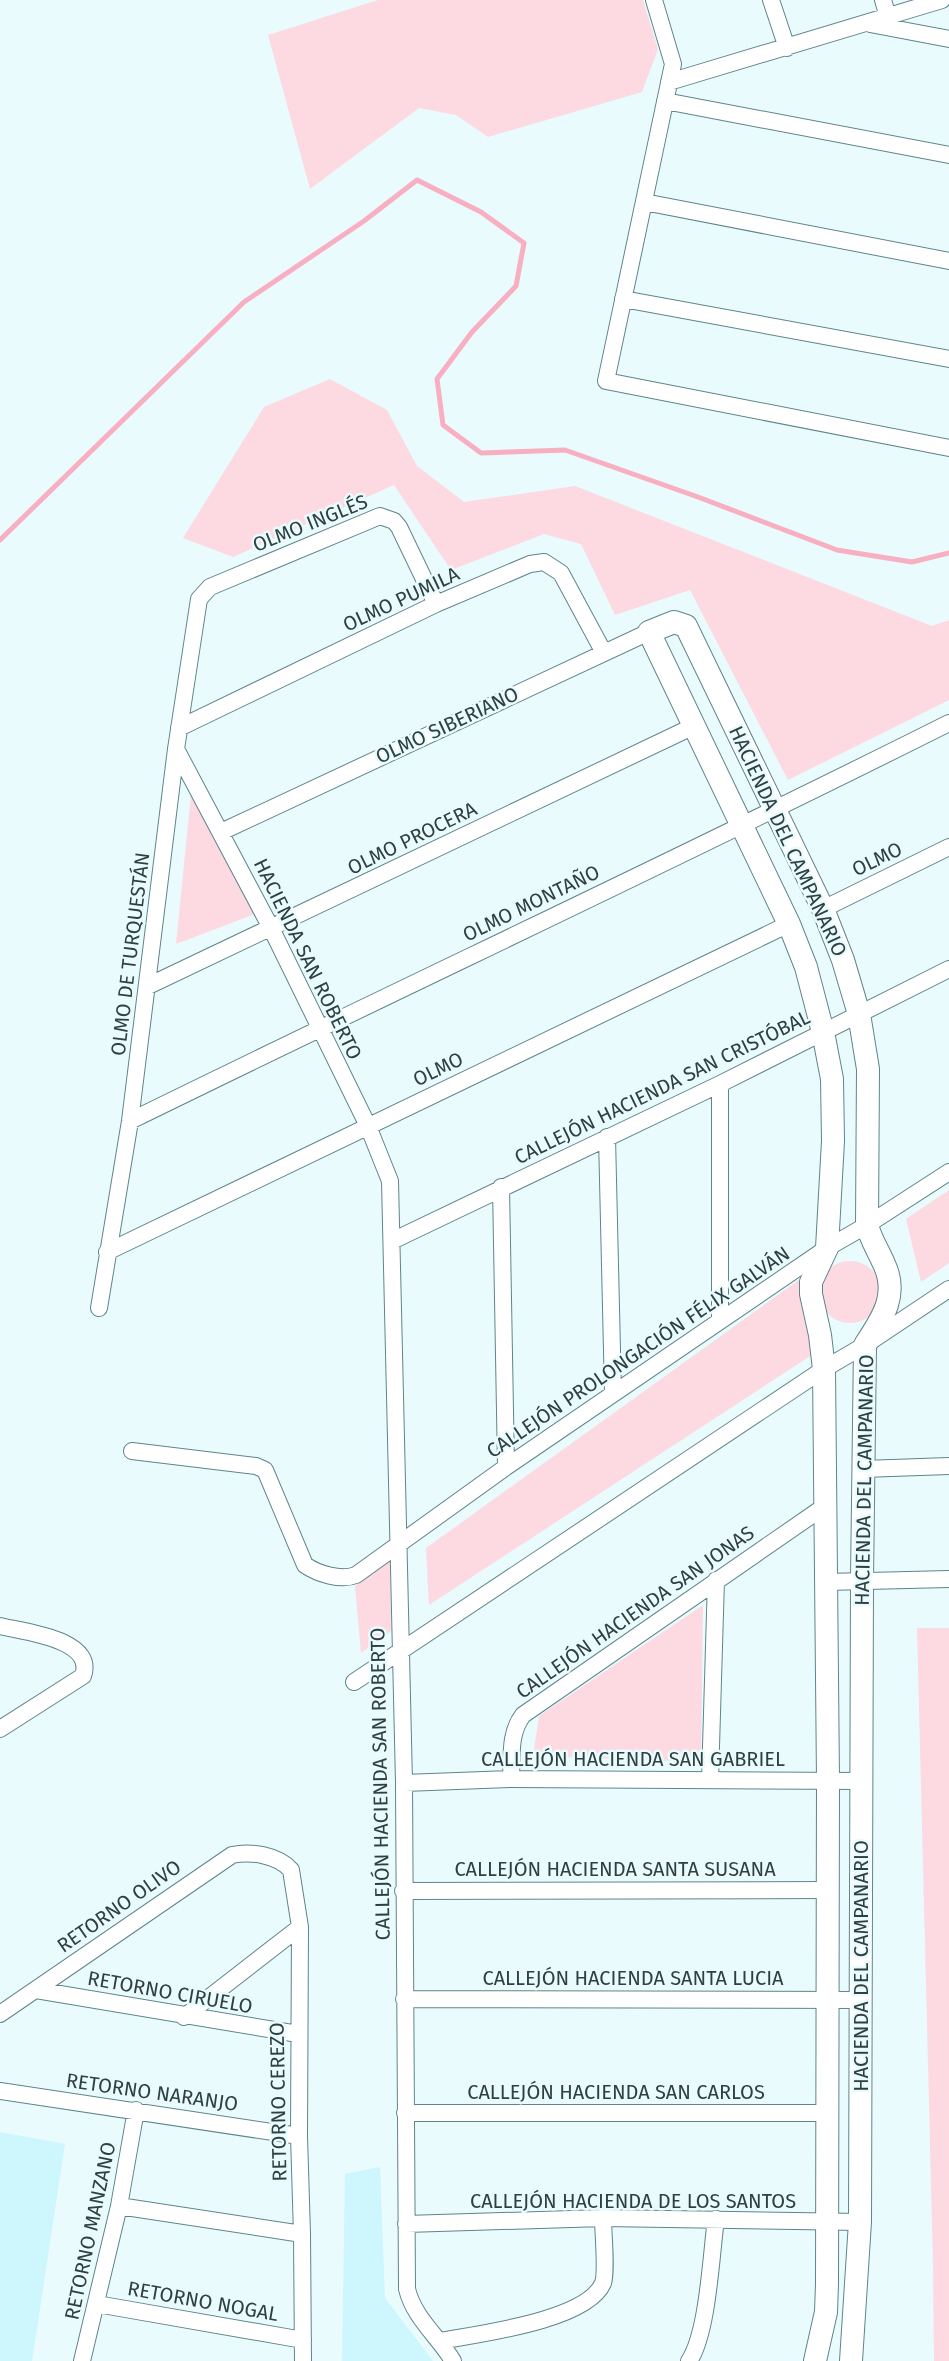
<svg xmlns="http://www.w3.org/2000/svg" width="949" height="2361" font-family="'Fira Sans',sans-serif">
  <rect width="100%" height="100%" fill="#eafbfd"/>
  <path fill="#cdf6fd" d="M0,2132L65,2144L32,2361H0Z
    M380,2167L385,2298L433,2361H342L345,2174Z"/>
  <path fill="#fdd9e1" d="M378,0H643L658,49L642,92L488,137L456,115L419,108L310,189L268,35Z
    M330,379L387,410L417,466L464,502L575,486L932,626L949,620V700L788,780L690,590L615,615L581,544L544,534L451,570L394,485L233,557L183,538L264,407Z
    M193,775L255,914L176,944Z
    M949,1190V1263L921,1282L906,1219Z
    M819 1292a31 31 0 1 1 62 0a31 31 0 1 1-62 0Z
    M800,1279L818,1351L429,1605L426,1548Z
    M390,1560L391,1631L361,1653L355,1586Z
    M703,1605L701,1762L533,1756L539,1716Z
    M917,1628H949V2361H934L933,2262Z"/>
  <g fill="none" stroke-linecap="round" stroke-linejoin="round">
    <path stroke="#f8afc1" stroke-width="5" d="M0,540L244,302L364,221L417,180L481,212L524,243L516,286L472,332L437,379L443,425L481,453L565,450L698,497L837,550L912,562L949,553"/>
    <defs>
      <path id="street" d="M654,0L673,64L606,381L949,448
        M771,0L787,48
        M883,0L888,17
        M870,24L949,39
        M669,82L942,0
        M665,101L949,155
        M644,202L949,261
        M623,299L949,359
        M179,728L436,604L530,564L544,562L561,573L603,651
        M176,749L271,928L368,1126L390,1181L404,1783L407,2289C414,2318 438,2336 453,2361
        M221,832L649,632
        M823,909L949,847
        M148,986L694,726
        M720,1084V1320
        M130,1121C403,987 678,859 949,723
        M607,1137L613,1393
        M501,1187L506,1467
        M392,1241L720,1084L949,969
        M107,1252L789,924
        M99,1308L130,1121L176,749L199,599L210,587L380,516L394,521L399,527L436,604
        M132,1451L256,1466L265,1470L305,1565C318,1574 341,1581 356,1575L506,1467L827,1248L867,1225L949,1172
        M863,1469L949,1466
        M826,1582L949,1579
        M0,1626C24,1632 96,1639 83,1676L0,1729
        M354,1682L824,1369L865,1345L949,1289
        M511,1779C512,1757 509,1733 523,1715L825,1506
        M710,1780L716,1580
        M404,1783L511,1779L861,1781
        M403,1891L828,1890
        M36,1990L298,2034
        M404,1999L861,2000
        M0,2014L232,1855C251,1851 278,1855 291,1870L300,1927L299,2136L302,2234L303,2361
        M184,2017L300,1927
        M0,2091L299,2136
        M405,2113H827
        M119,2206L302,2234
        M406,2224L603,2218L860,2222
        M97,2304L303,2340
        M440,2341C477,2334 587,2321 603,2283C607,2272 603,2232 603,2218
        M82,2361L119,2206L136,2110
        M689,2361C708,2333 711,2255 716,2219"/>
      <path id="secondary" d="M815,2361L826,2312L827,2284L828,1780L824,1369L820,1335L811,1294V1282L827,1248L833,1141L832,1079L823,1032L806,967L789,924L649,632L674,622L686,626L823,909L843,960L859,1014L868,1069L867,1225C871,1240 878,1250 884,1264C899,1295 882,1319 865,1345L862,1580L860,2222L851,2361"/>
    </defs>
    <use href="#street" stroke="#5e858b" stroke-width="18"/>
    <use href="#secondary" stroke="#5e858b" stroke-width="24"/>
    <use href="#street" stroke="#fff" stroke-width="16"/>
    <use href="#secondary" stroke="#fff" stroke-width="22"/>
  </g>
  <g text-anchor="middle" stroke-width="5" stroke-linejoin="round" paint-order="stroke">
    <g font-size="20" fill="#2f4042" stroke="#eafbfd">
      <text transform="translate(310 523) rotate(-22)" y="7">OLMO INGLÉS</text>
      <text transform="translate(401 599) rotate(-25)" y="7">OLMO PUMILA</text>
      <text transform="translate(447 725) rotate(-25)" y="7">OLMO SIBERIANO</text>
      <text transform="translate(412 838) rotate(-26)" y="7">OLMO PROCERA</text>
      <text transform="translate(788 841) rotate(65)" y="7">HACIENDA DEL CAMPANARIO</text>
      <text transform="translate(877 859) rotate(-26)" y="7">OLMO</text>
      <text transform="translate(531 903) rotate(-26)" y="7">OLMO MONTAÑO</text>
      <text transform="translate(130 954) rotate(-83)" y="7">OLMO DE TURQUESTÁN</text>
      <text transform="translate(308 959) rotate(64)" y="7">HACIENDA SAN ROBERTO</text>
      <text transform="translate(438 1069) rotate(-26)" y="7">OLMO</text>
      <text transform="translate(662 1087) rotate(-26)" y="7">CALLEJÓN HACIENDA SAN CRISTÓBAL</text>
      <text transform="translate(638 1352) rotate(-34)" y="7">CALLEJÓN PROLONGACIÓN FÉLIX GALVÁN</text>
      <text transform="translate(864 1480) rotate(-89)" y="7">HACIENDA DEL CAMPANARIO</text>
      <text transform="translate(635 1612) rotate(-35)" y="7">CALLEJÓN HACIENDA SAN JONAS</text>
      <text x="633" y="1766">CALLEJÓN HACIENDA SAN GABRIEL</text>
      <text transform="translate(380 1784) rotate(-91)" y="7">CALLEJÓN HACIENDA SAN ROBERTO</text>
      <text x="615" y="1876">CALLEJÓN HACIENDA SANTA SUSANA</text>
      <text transform="translate(119 1906) rotate(-35)" y="7">RETORNO OLIVO</text>
      <text transform="translate(861 1966) rotate(-90)" y="7">HACIENDA DEL CAMPANARIO</text>
      <text x="633" y="1985">CALLEJÓN HACIENDA SANTA LUCIA</text>
      <text transform="translate(170 1992) rotate(10)" y="7">RETORNO CIRUELO</text>
      <text transform="translate(152 2092) rotate(8)" y="7">RETORNO NARANJO</text>
      <text x="616" y="2099">CALLEJÓN HACIENDA SAN CARLOS</text>
      <text transform="translate(278 2102) rotate(-91)" y="7">RETORNO CEREZO</text>
      <text x="633" y="2208">CALLEJÓN HACIENDA DE LOS SANTOS</text>
      <text transform="translate(90 2231) rotate(-78)" y="7">RETORNO MANZANO</text>
      <text transform="translate(203 2301) rotate(10)" y="7">RETORNO NOGAL</text>
    </g>
  </g>
</svg>
